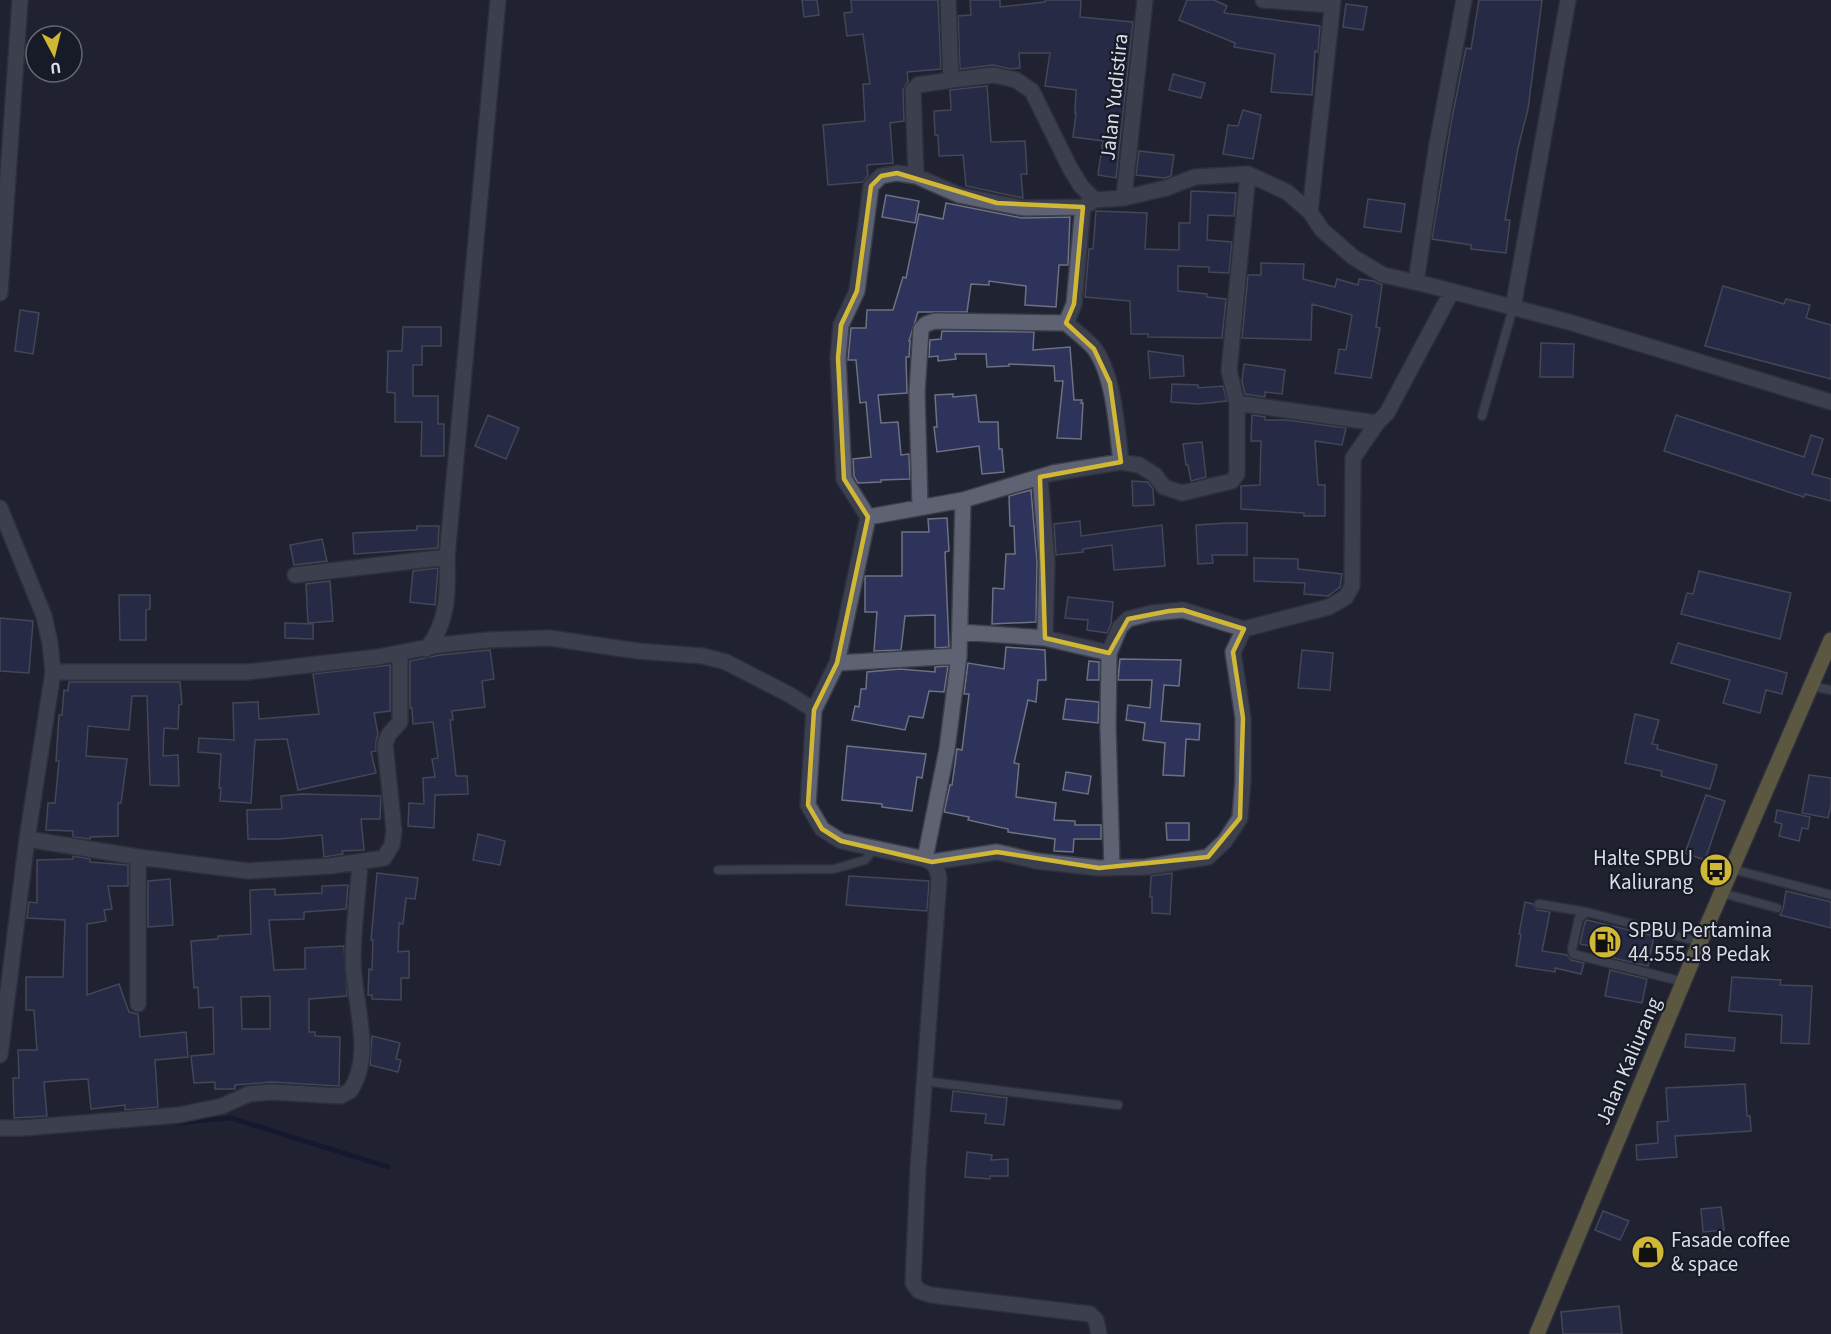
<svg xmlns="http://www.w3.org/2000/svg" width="1831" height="1334" font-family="'Source Sans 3',sans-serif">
  <rect width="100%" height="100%" fill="#202331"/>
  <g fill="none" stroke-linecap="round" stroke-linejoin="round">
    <path stroke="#0a0c30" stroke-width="5" d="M176,1123L231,1118L388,1167"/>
  </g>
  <path fill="#2d335b" stroke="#6d7182" stroke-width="1.5" fill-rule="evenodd" d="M802,0H817L819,15L804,17Z
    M851,0H938L941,69L907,72L908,81L903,90L904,121L890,123L893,163L867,165L868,175L863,182L828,185L823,125L865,121L863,84H870L863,34L847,36L844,13L852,12Z
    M970,0H1000V7L1045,2V0H1081L1080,17L1133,22L1116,178L1098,175L1103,141L1073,137L1076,113H1075L1076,90L1045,86L1050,53H1019L1020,68L1010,69L993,65L960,69L958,16L971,15Z
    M1187,0H1214L1227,6L1224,13L1320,26L1318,52L1315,51L1312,95L1271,92L1275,54L1234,47L1235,43L1179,20Z
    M1479,0H1542L1528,109L1518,148L1505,220H1510L1506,253L1471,249V245L1432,239L1452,118L1466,48L1471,49Z
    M1346,4L1367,7L1363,30L1343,27Z
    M1173,74L1205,83L1201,98L1169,90Z
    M987,86L991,142L1025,141L1027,174H1021L1023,198L966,186L963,155L939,156L938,135H935L934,111L951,110L950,90Z
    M1243,110L1261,115L1253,159L1223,154L1228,125L1238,126Z
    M1139,151L1174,155L1171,176L1164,178L1136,175Z
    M1191,191L1236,193L1234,216L1208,215L1207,240L1232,242L1229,273L1209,272V267L1178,266V291L1207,294V297L1226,299L1222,338L1148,337V334H1131L1130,301L1085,297L1089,249H1093L1096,211L1147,213L1145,249L1179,250V223H1190Z
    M886,195L919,201L915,223L882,217Z
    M1368,199L1405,204L1401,232L1364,227Z
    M946,203L1022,218L1070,217L1068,265H1059L1056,307L1025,305L1026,286L989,281V285L971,284L967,312H918L909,341H910L909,357H906L907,393L878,395L881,423L898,422L901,455L909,454L910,479L881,480V482L858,483L854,476L853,459L871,457L866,402L860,403L856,360H848L851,328H866L867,310H893L903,277L906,278L919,214L943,219Z
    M1261,263L1304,264L1303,279L1335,287L1337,279L1358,285L1359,279L1374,281L1382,285L1376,327L1380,328L1371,378L1335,373L1339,349L1346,350L1352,315L1312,304L1311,340L1242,338L1248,275H1261Z
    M1723,286L1784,304L1786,299L1810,305L1806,318L1831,325V379L1705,346Z
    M20,310L39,313L33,354L15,351Z
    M403,327H441V346H422V365H413V396H438V424H444V456H421L422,422H395V393L387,392L388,351H402Z
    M942,331L1034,332L1033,350L1070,347L1074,400H1082L1081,403H1083L1081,439L1057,438L1063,381H1055L1054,366L1009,364V366L987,367L986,354H955L956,359L938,361V356L929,357L930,340L941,339Z
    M1541,343L1574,344L1573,377H1540Z
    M1148,351L1183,356L1184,376L1150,378Z
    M1244,364L1285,370L1282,394L1265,392V397L1245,394L1242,381Z
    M1172,384L1198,385V388L1223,386L1227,401L1198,404L1171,402Z
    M953,394V397L976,395L979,422H998L999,449H1002L1004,472L982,474L979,446L937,452L934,427H937L935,395Z
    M488,415L519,428L506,459L475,446Z
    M1252,415L1265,417V420H1287L1346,428L1342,445L1315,441L1318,485H1325V516H1304V513L1241,509V486L1260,485L1261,441H1251Z
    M1676,415L1804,457L1811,435L1823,439L1812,474L1831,479V501L1805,494L1804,497L1664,451Z
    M1202,442L1206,477L1191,481L1188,465H1186L1183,444Z
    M1132,481L1148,482L1153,489L1154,505L1133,506Z
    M1031,490L1037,562L1036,622L992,624L993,588L1004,589L1006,554H1015L1014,526H1010L1009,496Z
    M947,518L949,551L945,552L949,647L935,648V615L905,616L901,650L874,651L877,612H865V576H902V532H929L928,519Z
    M1080,521L1081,536L1162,525L1165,566L1114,570L1112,545L1083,549V552L1056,555L1054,524Z
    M1228,523H1247V555H1212L1213,563L1198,564L1196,525Z
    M417,526H439L438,548L354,554L353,533L417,530Z
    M322,539L327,561L294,565L290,545Z
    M1254,558L1298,559V569L1342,574L1340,587L1328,596L1304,594L1305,583L1254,581Z
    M438,568L435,605L410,602L413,571Z
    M1699,571L1791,593L1780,639L1681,614L1687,593L1693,594Z
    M330,581L333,621L308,623L306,584Z
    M119,595H150V609L146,610V640H120Z
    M1068,597L1113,602L1111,624L1107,633L1087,630L1088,620L1065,618Z
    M0,618L33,621L29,673L0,671Z
    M285,623L313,624V639L285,638Z
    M1678,643L1787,673L1782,694L1766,690L1760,713L1723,703L1730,680L1671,663Z
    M1006,647L1045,650L1046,680H1038L1036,702L1028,700L1014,763L1019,764L1016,797L1056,803L1054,820L1075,821V825H1101V839H1074L1073,852L1054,851L1055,839L1008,832V829L968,820L969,817L944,812L950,785H952L957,749L962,750L969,694H964L968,663L1004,669Z
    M490,650L494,679L482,681L485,707L452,711L453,720H450L456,776H467L468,794L435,795L434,828L408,826L409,803L424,804L423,778L435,777L432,759L438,758L433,722L413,724L412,708H410V661L440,655Z
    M1302,650L1333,653L1330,690L1298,688Z
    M1120,659L1181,660L1179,686L1164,685L1161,721L1200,724L1199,740L1186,739L1184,776L1163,775L1165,743L1143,740L1145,723L1126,720L1128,705L1150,708L1152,680H1118Z
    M1089,661L1099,662V680H1087Z
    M390,665V711L374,713L378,734L376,741V751L371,752L376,773L298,790L287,739L255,740L251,803L220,801L221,788H219L221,754L198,752L199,738L234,740L233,703L258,702L259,719L319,714L313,674Z
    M948,666L944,692L929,691L923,718L909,716L905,730L852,720L855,706L859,707L861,689H866L867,672L900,669L935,672V667Z
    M69,682H180L182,704L179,705L178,729L164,728L163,756L178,755L179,786L150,785L147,696H132L129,730L88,726L86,756L127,759L121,803H118V836L90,837V839L73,837V831L46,830L48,803H55L59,761H56L59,715H62L64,690L68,691Z
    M1066,699L1099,702L1098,723L1063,719Z
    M1635,714L1659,720L1652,744L1658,745L1657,749L1717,765L1710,789L1661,776L1662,771L1625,763Z
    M847,746L926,754L922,778L917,777L912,811L882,807V804L842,800Z
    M1066,772L1091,776L1088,794L1063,790Z
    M1809,775L1831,778V806L1828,818L1802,813Z
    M302,794L381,796L380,819H361L364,850L342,851L343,854L324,857L322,835L279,839H248L247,810L282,809L281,796Z
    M1706,795L1725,801L1705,860L1685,853Z
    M1777,810L1810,817L1808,829L1802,828L1799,841L1779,836L1782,824L1775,822Z
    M1166,823H1189V840H1167Z
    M478,834L505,841L500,865L473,860Z
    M73,856L90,859V862L128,865V886H108L112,909L104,910L106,921L87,924V995L119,984L129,1012L138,1014L140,1037L186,1032L188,1057L155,1060L158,1107L125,1110V1105L91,1109L88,1079L68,1080L44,1082L47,1116L14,1118L13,1078H19L18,1050H37L34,1010H26V977H63L65,920L27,918L29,902L37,903V860L73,859Z
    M377,873L418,878L415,899L406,898L403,924L399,923L398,952L409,951V978H401V1000L372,999V995H368L369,969L372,970L373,940H371Z
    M1172,873L1170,914L1152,913V897H1150L1151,876Z
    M849,876L929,881L927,911L846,905Z
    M170,879L173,925L148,927V881Z
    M348,885L346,909L304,912V919L269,920L274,970L305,969V948L344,946L347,996L309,999V1032H315V1036L340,1037L339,1086L271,1082L235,1085V1089H215V1082L194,1083L191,1056L214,1054L213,1007L199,1008L198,987L194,988L191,941L218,939V936L251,934L250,890L275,889V895L322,893V886ZM270,996V1029H242L241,997Z
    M1786,891L1831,902V928L1780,915L1783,909Z
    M1525,902L1533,904L1537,910L1550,912L1542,951L1567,955L1571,960L1584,963L1581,974L1555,968V972L1516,966L1521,934H1519Z
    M1587,920L1654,936L1648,966L1613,958L1615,951L1580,944L1585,922Z
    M1610,970L1647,979L1642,1003L1605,996Z
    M1732,977L1781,980L1780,985L1812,986L1809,1044L1781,1043L1782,1015L1729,1011Z
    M1686,1034L1735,1038L1734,1051L1685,1047Z
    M372,1036L400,1043L396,1059L401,1060L398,1072L370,1065Z
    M1745,1084L1747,1116H1750L1751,1131L1675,1136L1677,1157L1637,1160L1636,1145L1658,1143L1657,1122L1668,1121L1666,1088Z
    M953,1091L1007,1098L1004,1125L985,1123L986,1114L951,1111Z
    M967,1152L992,1155L991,1160L1008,1159V1176H990V1179L965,1177Z
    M1721,1207L1724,1230L1703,1232L1701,1209Z
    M1603,1211L1629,1221L1620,1240L1595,1230Z
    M1619,1306L1622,1334H1563L1561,1312Z"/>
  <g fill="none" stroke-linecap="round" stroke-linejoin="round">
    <defs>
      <path id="lane" d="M1482,416L1513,308
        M1811,686L1831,690
        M1732,869L1831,895
        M718,870L834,869L865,860L874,849
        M1722,893L1777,908
        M1539,904L1587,912L1700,942
        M1587,912L1579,918L1572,949L1573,954L1684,982
        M923,1081L1118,1105"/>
      <path id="street" d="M1263,0L1331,5
        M951,80L994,75L1016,80L1032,91L1070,168L1081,186L1095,200
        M916,176L913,90L918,85L951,80L948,0
        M1124,198L1145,0
        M1083,207L1074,304L1066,323C1075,331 1086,339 1094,348C1114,375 1117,429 1121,462
        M1310,212L1333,0
        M1416,282L1436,150L1464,0
        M0,293L20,0
        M1513,308L1568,0
        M1237,403L1377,423
        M1040,477L1047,562L1045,638
        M920,507L917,392L921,329L926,324L935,321L1066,323
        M0,508L44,616L50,643L53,672L27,839L0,1055
        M868,517L963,500L1053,473L1121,462L1139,465L1155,475L1164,487L1182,493L1232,481L1237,474V403L1229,371L1248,174
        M295,575L447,557
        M960,632L1045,638L1109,653
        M426,649C449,623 448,590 447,557L498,0
        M959,656L837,663L814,710L808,805L822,829L841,841L925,859C935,863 937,868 939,878L918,1169L913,1283L919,1291L931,1295L1090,1314L1096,1320L1099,1334
        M837,663L868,517L844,479L838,358L841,325L857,291L871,186L881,176L897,173L916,176L959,195L997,203L1024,208L1083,207L1095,200L1124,198L1166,188L1195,177L1248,174L1287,192L1310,212L1322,230L1353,257L1383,275L1428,285L1569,322L1831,402
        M53,672H247L378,657L439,645L488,640L549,638L638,651L703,656L726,662L790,695L814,710
        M27,839L138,857L248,871L330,866L384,858L392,845L394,831L385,744L389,734L400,722V653
        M138,857V1004
        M925,859L947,749L959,656L963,500
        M932,862L997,852L1036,861L1099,868L1146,867L1208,857L1225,841L1240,818L1243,780V718L1233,652L1244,629
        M1112,868L1108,727L1109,653L1120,627L1128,619L1152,613L1183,610L1244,629L1329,607L1346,597L1352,586L1353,458L1377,423L1387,413L1452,291
        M0,1128H23L179,1115L222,1106L249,1094L272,1092L340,1096L350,1091C375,1055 353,1000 353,960C353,928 358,895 360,863"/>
      <path id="primary" d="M1537,1334L1700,942L1831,640"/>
    </defs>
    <use href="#lane" stroke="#3c3e4a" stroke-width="11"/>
    <use href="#street" stroke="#3c3e4a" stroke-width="18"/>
    <use href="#primary" stroke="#3c3e4a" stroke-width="18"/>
    <use href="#lane" stroke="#5e6272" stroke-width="8"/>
    <use href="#street" stroke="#5e6272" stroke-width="15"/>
    <use href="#primary" stroke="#a59853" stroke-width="15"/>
  </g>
  <path d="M0 0H1831V1334H0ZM897,173L997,203L1083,207L1074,304L1066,323L1094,349L1110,383L1121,462L1040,477L1045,638L1109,653L1128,619L1169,611L1183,610L1244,629L1233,652L1243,718L1240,818L1208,857L1099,868L997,852L932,862L841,841L822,829L808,805L814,710L837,663L868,517L844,479L838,358L841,325L857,291L871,186L881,176Z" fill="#202331" fill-opacity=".55" fill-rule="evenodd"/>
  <path fill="none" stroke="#d1b736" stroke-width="4.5" stroke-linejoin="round" d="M897,173L997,203L1083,207L1074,304L1066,323L1094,349L1110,383L1121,462L1040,477L1045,638L1109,653L1128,619L1169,611L1183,610L1244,629L1233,652L1243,718L1240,818L1208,857L1099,868L997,852L932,862L841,841L822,829L808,805L814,710L837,663L868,517L844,479L838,358L841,325L857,291L871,186L881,176Z"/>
  <defs>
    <symbol id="bus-disc" viewBox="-11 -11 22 22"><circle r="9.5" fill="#d1b736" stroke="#171a27"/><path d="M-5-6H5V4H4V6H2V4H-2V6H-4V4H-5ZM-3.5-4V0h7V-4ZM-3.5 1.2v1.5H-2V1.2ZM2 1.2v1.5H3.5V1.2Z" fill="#111"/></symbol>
    <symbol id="fuel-disc" viewBox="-11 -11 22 22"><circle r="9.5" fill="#d1b736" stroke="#171a27"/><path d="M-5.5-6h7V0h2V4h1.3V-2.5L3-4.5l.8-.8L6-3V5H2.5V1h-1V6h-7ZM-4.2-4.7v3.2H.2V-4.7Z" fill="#111"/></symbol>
    <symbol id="shop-disc" viewBox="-11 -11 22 22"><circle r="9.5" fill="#d1b736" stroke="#171a27"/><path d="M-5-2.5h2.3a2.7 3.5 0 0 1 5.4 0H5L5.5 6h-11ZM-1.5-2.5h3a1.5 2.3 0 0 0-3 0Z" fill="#111"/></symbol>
  </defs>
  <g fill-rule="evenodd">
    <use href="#bus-disc" x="1697" y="851" width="38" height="38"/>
    <use href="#fuel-disc" x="1586" y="923" width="38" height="38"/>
    <use href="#shop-disc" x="1629" y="1233" width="38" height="38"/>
  </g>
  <g text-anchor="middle" stroke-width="4.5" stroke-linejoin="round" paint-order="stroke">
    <g font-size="21" fill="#dbdde7" stroke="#171a27">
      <text transform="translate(1114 97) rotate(-84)" y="7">Jalan Yudistira</text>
      <text transform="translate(1628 1061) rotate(-67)" y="7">Jalan Kaliurang</text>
    </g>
    <g font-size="21" fill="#dbdde7" stroke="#171a27" text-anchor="start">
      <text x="1693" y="865" text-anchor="end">Halte SPBU<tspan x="1693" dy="24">Kaliurang</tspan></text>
      <text x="1628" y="937">SPBU Pertamina<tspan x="1628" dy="24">44.555.18 Pedak</tspan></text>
      <text x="1671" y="1247">Fasade coffee<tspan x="1671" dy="24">&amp; space</tspan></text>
    </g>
  </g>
  <g transform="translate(54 54) rotate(173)"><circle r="28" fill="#171a27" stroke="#656874" stroke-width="1.5"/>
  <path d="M0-4.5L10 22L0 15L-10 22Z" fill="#d1b736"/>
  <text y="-9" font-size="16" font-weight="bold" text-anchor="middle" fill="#dbdde7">U</text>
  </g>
</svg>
